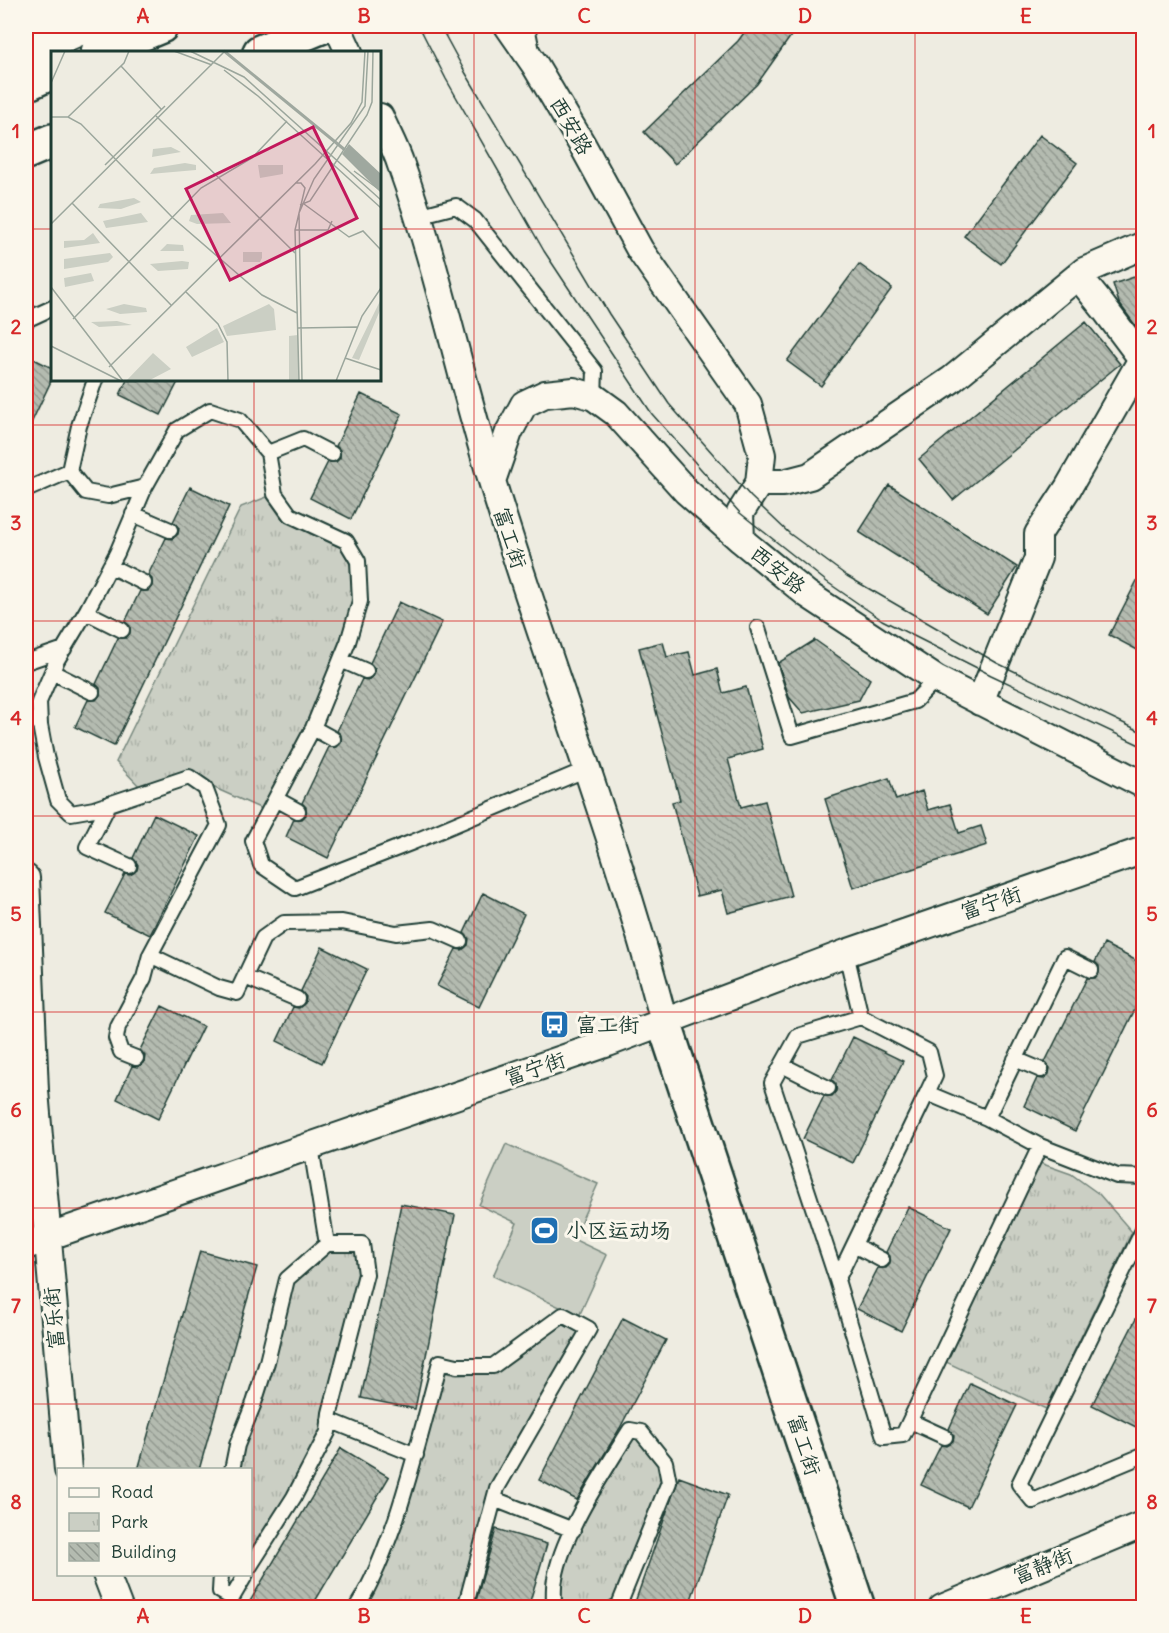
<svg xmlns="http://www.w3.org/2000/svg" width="1169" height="1633" font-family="Delius,'LXGW WenKai TC',sans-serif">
  <defs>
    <pattern id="park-tufts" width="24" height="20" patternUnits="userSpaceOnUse" patternTransform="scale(1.5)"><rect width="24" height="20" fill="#cbcfc4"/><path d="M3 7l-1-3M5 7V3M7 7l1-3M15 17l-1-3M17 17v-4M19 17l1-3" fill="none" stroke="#aeb3a9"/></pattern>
    <pattern id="building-back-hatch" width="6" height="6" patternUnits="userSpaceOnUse" patternTransform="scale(1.5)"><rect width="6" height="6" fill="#b4bbb0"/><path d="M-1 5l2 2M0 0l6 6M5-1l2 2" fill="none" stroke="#929990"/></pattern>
  </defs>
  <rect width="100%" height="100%" fill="#eeece1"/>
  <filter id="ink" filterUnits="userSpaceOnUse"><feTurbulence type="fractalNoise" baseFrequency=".0167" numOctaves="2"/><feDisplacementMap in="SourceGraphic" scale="12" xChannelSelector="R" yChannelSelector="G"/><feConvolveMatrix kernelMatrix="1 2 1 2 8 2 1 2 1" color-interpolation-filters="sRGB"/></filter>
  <g filter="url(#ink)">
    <path fill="#cbcfc4" stroke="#75867c" stroke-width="1.5" d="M506,1144L598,1184L573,1239L607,1255L579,1316L493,1276L517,1223L479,1205Z"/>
    <path fill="url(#park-tufts)" stroke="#75867c" stroke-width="1.5" d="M267,497L282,519L341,544L352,564L354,597L336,658L306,726L262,809L208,785L188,773L141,788L116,762L241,507Z
      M1040,1163L1071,1174L1099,1194L1132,1232L1046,1409L946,1362Z
      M327,1247H359L363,1272L326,1431L251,1561L250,1470H234L289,1282Z
      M565,1321L582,1331L524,1435L460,1607L361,1608L442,1372L457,1375L493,1373Z
      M631,1433H640L663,1462L667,1482L617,1603L609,1607H557L567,1544Z"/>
    <path fill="url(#building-back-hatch)" stroke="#1f3d34" stroke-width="1.5" d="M749,26H798L757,84L675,164L644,132L738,41Z
      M1040,135L1077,163L1001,264L964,236Z
      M859,264L892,288L821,386L787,361Z
      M1143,274V336L1119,303L1113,284Z
      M1086,322L1120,364L953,500L919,459Z
      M26,355L52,368V379L26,434Z
      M127,380H179L161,415L120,395Z
      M361,394L402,414L351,519L310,498L328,462H336L340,458V450L336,446Z
      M889,485L1017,567L987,614L859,532Z
      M190,487L229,506L114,746L75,727L88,700H96L100,695V688L96,684L118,638H126L130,633V626L125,622L140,591H148L152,586V579L148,575L166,538L172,539L178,534L179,528L173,522Z
      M1143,569V653L1109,635Z
      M399,602L442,622L328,858L286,837L294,819H302L306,815V807L302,803L329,747H337L341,743V735L337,731L362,679L368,680L374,675L375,669L370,663Z
      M815,640L870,679L859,700L803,713L789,697L778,663Z
      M663,642L667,657L689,652L695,675L717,669L723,693L746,687L763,749L728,759L741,807L765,801L791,896L728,913L722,890L697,896L672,802L680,800L639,648Z
      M889,778L896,800L922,791L928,810L950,804L959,833L981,826L987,845L853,888L825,799Z
      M154,814L199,836L150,935L105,913L125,874L130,875L137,870L138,865L133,858Z
      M483,893L524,914L479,1007L437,986L456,949L462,950L468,945L469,939L464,933Z
      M1104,944L1143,964V993L1075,1131L1024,1106L1037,1078L1043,1079L1049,1074L1050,1068L1045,1062L1087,978H1095L1099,973V966L1095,962Z
      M322,947L367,969L322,1063L277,1041L293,1007L299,1008L305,1003L306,997L301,991Z
      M162,1006L203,1026L158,1119L117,1099L132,1066L138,1067L144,1062L145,1056L140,1050Z
      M853,1037L903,1061L853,1163L803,1139L824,1096H832L836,1091V1084L832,1080Z
      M401,1204L455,1215L415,1409L361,1398Z
      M908,1207L951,1228L901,1331L857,1309L878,1268H886L890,1264V1256L886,1252Z
      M200,1251L257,1267L240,1325L199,1470H138Z
      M1143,1305V1416L1138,1428L1092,1405Z
      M623,1318L666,1340L620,1428L577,1500L539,1480Z
      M970,1383L1017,1405L968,1507L921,1485L941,1445L946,1446L953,1441L954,1436L949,1429Z
      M341,1448L389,1477L311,1608H246Z
      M679,1477L728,1495L688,1608H633Z
      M496,1529L547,1544L528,1608H474Z"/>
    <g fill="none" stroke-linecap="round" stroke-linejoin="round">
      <defs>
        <path id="lane" d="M527,26L532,51
          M418,216L456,206L475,220L595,371L594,397
          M26,320L52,308
          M95,380L79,426L69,471L86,492L108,496L145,487
          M268,453L303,439L332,454
          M26,490L69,471
          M133,514L170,530
          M110,566L144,583
          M86,612L122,630
          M758,628L792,736L915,701L936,679
          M341,660L366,671
          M26,662L64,649
          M52,672L92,692
          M313,728L333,739
          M276,799L298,811
          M109,804L87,847L129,866
          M846,953L861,1017L929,1052L935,1076L927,1093L987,1118L1040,1146L1117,1176L1144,1177
          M150,955L219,988L237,993L263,938L284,923L342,922L396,933L433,929L460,941
          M245,977L297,999
          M861,1017L798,1036L772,1083L837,1280L884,1437L903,1435L1040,1146
          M136,1058L121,1052L116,1038L118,1027L144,978L150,955L219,825L205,788L189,777L94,809L71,813L58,800L46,757L40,725L39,702L57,660L87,610L117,553L145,487L177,430L210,410L240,420L268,453L275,494L290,515L346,541L358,561L360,601L348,642L313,728L253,841L261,865L295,888L413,842L587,769
          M1015,1059L1041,1070
          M782,1065L828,1088
          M987,1118L1065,957L1091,970
          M311,1147L327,1244
          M1144,1228L1019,1484L1033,1501L1144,1455
          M854,1245L882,1260
          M837,1280L927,1093
          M329,1420L416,1455
          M910,1421L945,1437
          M232,1470L237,1445L254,1403L267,1362L287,1279L327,1244H362L366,1274L330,1413L328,1432L294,1497L250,1566
          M494,1499L573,1530
          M221,1574L220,1591L232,1598L246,1574
          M356,1608C374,1580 385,1549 396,1519C413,1467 426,1415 440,1362L457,1366H493L563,1315L589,1329L497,1488L465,1608
          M554,1608C554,1598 553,1588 555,1579C562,1534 605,1470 630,1430L641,1432L665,1462L669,1482L619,1605L614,1608"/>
        <path id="street" d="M337,26L349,52
          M508,26L535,65L583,146L640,250L748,404L762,455L759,483L740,513L741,540
          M380,117C387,133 396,149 401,165C438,268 460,377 492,481C547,662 617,839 664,1022
          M492,481L509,432L524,404L545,394L574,391L594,397L616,413L686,491L741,540L807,594L936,679L1144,785
          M759,483H783L810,476L951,380L1084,271L1144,245
          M980,702L1038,558V534L1068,488L1142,359L1103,307L1078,276
          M26,878L35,1091L68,1470
          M26,1246L47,1237L608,1043L846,953L1144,850
          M106,1574L119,1608
          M942,1608L1144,1524"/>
        <path id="secondary" d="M260,52L323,26
          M26,152L52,141
          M664,1022L858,1608"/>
        <path id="highway" d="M26,52L85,26
          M98,52L161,26
          M26,84L52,72"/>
      </defs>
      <use href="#lane" stroke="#1f3d34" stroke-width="18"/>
      <use href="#street" stroke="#1f3d34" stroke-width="30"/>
      <use href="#secondary" stroke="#1f3d34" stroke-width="38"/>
      <use href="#highway" stroke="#1f3d34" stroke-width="38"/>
      <use href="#lane" stroke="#fbf7ec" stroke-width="14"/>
      <use href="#street" stroke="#fbf7ec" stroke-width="26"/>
      <use href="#secondary" stroke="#fbf7ec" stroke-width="33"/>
      <use href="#highway" stroke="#fbf7ec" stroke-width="33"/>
      <path stroke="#1f3d34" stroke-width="1.5" d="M419,26L446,79L544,251L652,414L740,513L827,582L882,620L991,675L1144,747
        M440,26L465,72L609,314L669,404L751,497L790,534L847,576L997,663L1144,733"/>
    </g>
  </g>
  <path fill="none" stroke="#d62828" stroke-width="1.5" stroke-opacity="0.55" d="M254,26V52M474,26V1608M695,26V1608M915,26V1608M26,229H52M380,229H1144M254,380V1608M26,425H1144M26,621H1144M26,816H1144M26,1012H1144M26,1208H1144M26,1404H1144"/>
  <defs>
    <symbol id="bus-square" viewBox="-11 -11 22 22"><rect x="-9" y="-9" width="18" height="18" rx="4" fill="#1f6fb2" stroke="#fbf7ec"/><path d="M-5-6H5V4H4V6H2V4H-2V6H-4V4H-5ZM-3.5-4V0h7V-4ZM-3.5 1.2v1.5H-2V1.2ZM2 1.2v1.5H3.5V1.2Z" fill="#fff"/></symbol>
    <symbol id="stadium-square" viewBox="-11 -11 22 22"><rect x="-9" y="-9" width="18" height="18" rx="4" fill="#1f6fb2" stroke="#fbf7ec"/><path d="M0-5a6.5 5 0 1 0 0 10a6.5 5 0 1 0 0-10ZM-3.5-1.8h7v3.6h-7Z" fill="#fff"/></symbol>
  </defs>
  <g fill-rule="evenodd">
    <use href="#bus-square" x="538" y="1008" width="33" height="33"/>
    <use href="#stadium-square" x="528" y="1214" width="33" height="33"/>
  </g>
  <g text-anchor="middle" stroke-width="6" stroke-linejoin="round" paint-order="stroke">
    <g font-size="21" fill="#1f3d34" stroke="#fbf7ec">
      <text transform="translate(571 126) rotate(60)" y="7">西安路</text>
      <text transform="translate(510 538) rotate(72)" y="7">富工街</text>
      <text transform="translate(778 570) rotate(39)" y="7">西安路</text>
      <text transform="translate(991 903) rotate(-19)" y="7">富宁街</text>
      <text transform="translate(535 1069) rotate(-19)" y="7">富宁街</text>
      <text transform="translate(54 1318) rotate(-95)" y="7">富乐街</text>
      <text transform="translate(804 1445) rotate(72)" y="7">富工街</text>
      <text transform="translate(1043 1566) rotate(-22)" y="7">富静街</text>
    </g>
    <g font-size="21" fill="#1f3d34" stroke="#fbf7ec" text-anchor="start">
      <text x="576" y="1032">富工街</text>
      <text x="566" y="1238">小区运动场</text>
    </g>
  </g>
  <g transform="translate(51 51)">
    <rect width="330" height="330" fill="#eeece1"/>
    <path d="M120,96L130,101L101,106L102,98ZM90,162L97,171L55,177L52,170ZM40,222L43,230L14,236L13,227ZM330,248V257L308,309L301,307ZM102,302L120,318L97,330L76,329Z" fill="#cbcfc4"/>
    <path d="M134,112L145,114V119L99,123L103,117ZM207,114H232V123L209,127ZM83,147L90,151L70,158L47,157L49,153ZM172,162L180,172L146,173L138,170L140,164ZM42,182L49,192L13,197V190L33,189ZM116,193L132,194L133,200H109ZM192,201H211V207L209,211H192ZM59,202L62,206L57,211L13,218V208ZM131,210L138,211L137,218L107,220L99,213ZM73,253L95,257L96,261L69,263L55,258ZM218,253L223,258L225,279L176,285L172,275ZM66,270L81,274L48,276L40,271ZM166,277L173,291L141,306L135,296ZM247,284L248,330H238V285Z" fill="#cbcfc4"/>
    <path d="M298,93L330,123V142L291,103Z" fill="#9fa89f"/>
    <path fill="none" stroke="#9fa89f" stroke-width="3" d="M173,0L294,99"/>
    <path fill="none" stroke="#9ba69c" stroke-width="1.5" d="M123,0L161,14M139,0L193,26L330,149M70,15L110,58M173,19L207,45L330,157M0,32L14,0M105,65L244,202M0,66H17L30,73L122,167L211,244L246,262M17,66L73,12L78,0M54,114L114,55M303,120L330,140M244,132H250L254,137L244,179L248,330M21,152L120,254M253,153L298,186L312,180L330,199M249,154L259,150L316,64L321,51L322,0M0,173L174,0M244,179H277L281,170M0,236L72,330M134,240L167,273L176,291L177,330M22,268L150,137L201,107L236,70M247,277L306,276M0,295L70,330M294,307L330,319M58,316L264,113L300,72L311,51L314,0M251,330L248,162L263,128L314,55L317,0M285,330L311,265L330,237"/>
    <path fill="#c2185b" fill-opacity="0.15" stroke="#c2185b" stroke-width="3" d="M262,76L306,167L179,229L135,138Z"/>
    <rect width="330" height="330" fill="none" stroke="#1f3d34" stroke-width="3"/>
  </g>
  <rect width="1169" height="1633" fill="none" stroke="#fbf7ec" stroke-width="66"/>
  <rect x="57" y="1468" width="195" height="108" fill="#fbf7ec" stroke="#a3ada2" stroke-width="1.5"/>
  <rect x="69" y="1488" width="30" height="9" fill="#fbf7ec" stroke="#a3ada2" stroke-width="1.5"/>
  <text x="111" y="1498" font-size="18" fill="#1f3d34">Road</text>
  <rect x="69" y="1513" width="30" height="18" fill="url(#park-tufts)" stroke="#a3ada2" stroke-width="1.5"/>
  <text x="111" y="1528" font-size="18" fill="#1f3d34">Park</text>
  <rect x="69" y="1543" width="30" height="18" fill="url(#building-back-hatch)" stroke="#a3ada2" stroke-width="1.5"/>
  <text x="111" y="1558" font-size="18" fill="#1f3d34">Building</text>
  <rect x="33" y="33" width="1103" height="1567" fill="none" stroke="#d62828" stroke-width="2"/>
  <g font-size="20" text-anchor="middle" font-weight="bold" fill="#d62828">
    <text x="143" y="23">A</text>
    <text x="364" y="23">B</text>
    <text x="584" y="23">C</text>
    <text x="805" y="23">D</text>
    <text x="1026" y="23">E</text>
    <text x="16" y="138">1</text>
    <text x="1152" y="138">1</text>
    <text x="16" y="334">2</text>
    <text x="1152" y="334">2</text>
    <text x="16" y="530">3</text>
    <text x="1152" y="530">3</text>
    <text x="16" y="725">4</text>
    <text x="1152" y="725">4</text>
    <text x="16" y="921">5</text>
    <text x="1152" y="921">5</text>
    <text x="16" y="1117">6</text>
    <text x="1152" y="1117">6</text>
    <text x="16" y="1313">7</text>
    <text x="1152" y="1313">7</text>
    <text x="16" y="1509">8</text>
    <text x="1152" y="1509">8</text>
    <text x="143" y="1623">A</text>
    <text x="364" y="1623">B</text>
    <text x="584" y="1623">C</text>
    <text x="805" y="1623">D</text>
    <text x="1026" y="1623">E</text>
  </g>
</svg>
